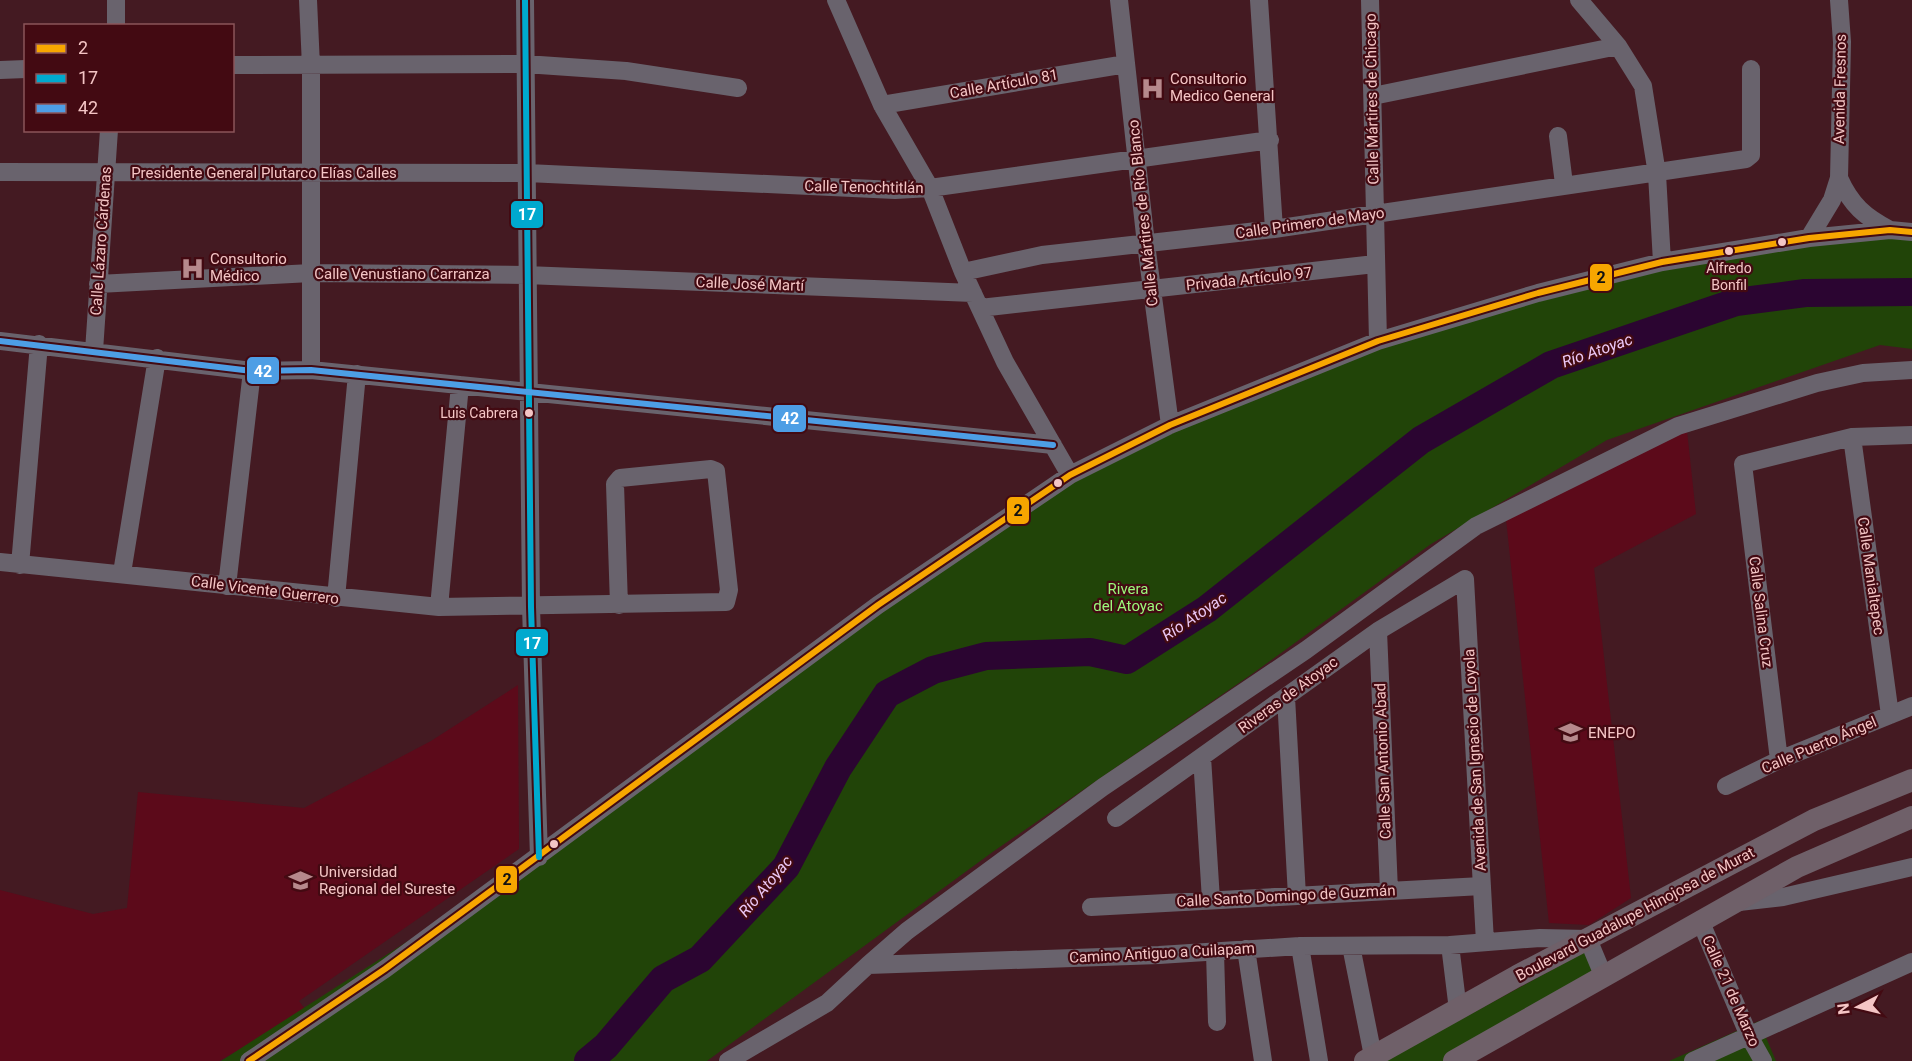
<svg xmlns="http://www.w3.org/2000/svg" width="1912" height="1061" font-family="Roboto,sans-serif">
  <rect width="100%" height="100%" fill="#441a22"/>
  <path fill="#5c0a1a" d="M1687,431L1696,514L1594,568L1631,898L1589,925L1549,923L1506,519Z
    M518,685L519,849L299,1001L307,1012L219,1061H0V890L93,914L127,908L138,792L304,808L431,741Z"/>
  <path fill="#214408" d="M1809,238L1912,239V349L1880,345L1607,440L1431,544L1252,674L994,851L707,1061H221L539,857L1070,475L1378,341L1538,293Z
    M1585,952L1598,973L1446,1061H1384Z
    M1759,1021L1776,1061H1669Z"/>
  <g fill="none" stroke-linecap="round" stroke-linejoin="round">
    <path stroke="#2b0531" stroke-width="28" d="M588,1061L606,1046L663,979L700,959L786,867L838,768L887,694L933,670L986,656L1090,652L1127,660L1207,609L1421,440L1551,365L1736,302L1805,293L1912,292"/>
    <path stroke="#69636d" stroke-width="18" d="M308,0L311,66V370
      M525,0L531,607L539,857
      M836,0L882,105L930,188L963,272L1005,362L1070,475
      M1119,0L1146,244L1170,425
      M1259,0L1274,229
      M1370,0L1378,341
      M1579,0L1618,46L1643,86L1657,174L1662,262
      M116,26V0
      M232,65L525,64L626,71L738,88
      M0,70L26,69
      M1373,96L1618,46
      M882,105L1126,64
      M1558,136L1564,184
      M0,172L527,173L895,190L930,188L1270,140
      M1839,178C1851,205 1865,217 1890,230
      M1809,238L1832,200L1839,178L1842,42L1839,0
      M963,272L1042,255L1274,229L1746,159L1751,155V69
      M98,284L311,273L526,275L973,293
      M980,308L1375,264
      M0,341L252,371L311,370L1053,445
      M94,351L109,130
      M1852,437L1890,715
      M0,562L439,607L726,602L729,590L716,471L711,469L620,478L615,484L619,605
      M20,565L39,344
      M122,573L157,358
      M227,586L252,371
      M336,598L357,374
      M439,607L460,385
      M1378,631L1389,891
      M1286,697L1297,896
      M1202,757L1211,900
      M1779,760L1743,464L1852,437L1912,435
      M1726,786L1779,760L1912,706
      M1116,818L1378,631L1465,579L1485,942
      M1739,902L1783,897L1912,867
      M1091,907L1482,886
      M1700,920L1749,1036L1763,1061
      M1450,945L1458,1010
      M1300,946L1319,1061
      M1351,946L1373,1056
      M1246,949L1263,1061
      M1215,952L1217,1022
      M868,965L907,931L1103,787L1306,650L1476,526L1678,426L1817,383L1863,373L1912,370
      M249,1061L385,969L878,605L1070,475L1170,425L1378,341L1538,293L1662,262L1809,238L1890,230L1912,232
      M728,1061L827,1003L868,965L1159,955L1300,946L1450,945L1540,938L1588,939L1603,975
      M1693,1061L1912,962"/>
    <path stroke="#6f6069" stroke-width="22" d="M1365,1061L1517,976L1814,820L1912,780
      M1454,1061L1797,867L1912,817"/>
    <defs>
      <path id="bus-1" d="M249,1061L385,969L878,605L1070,475L1170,425L1378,341L1538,293L1662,262L1809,238L1890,230L1912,232"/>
      <path id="bus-2" d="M525,0L531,607L539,857"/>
      <path id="bus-3" d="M0,341L252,371L311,370L1053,445"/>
    </defs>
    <use href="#bus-1" stroke="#430a12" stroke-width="10"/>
    <use href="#bus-2" stroke="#430a12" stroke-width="10"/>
    <use href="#bus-3" stroke="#430a12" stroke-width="10"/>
    <use href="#bus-1" stroke="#f7a600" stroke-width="6"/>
    <use href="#bus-2" stroke="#00a9ce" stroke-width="6"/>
    <use href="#bus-3" stroke="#4d9ee5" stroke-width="6"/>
  </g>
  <defs>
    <symbol id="hospital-bare" viewBox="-9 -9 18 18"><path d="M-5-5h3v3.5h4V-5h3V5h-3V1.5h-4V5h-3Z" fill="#b6898c" stroke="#430a12" stroke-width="2.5" paint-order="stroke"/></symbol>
    <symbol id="university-bare" viewBox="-9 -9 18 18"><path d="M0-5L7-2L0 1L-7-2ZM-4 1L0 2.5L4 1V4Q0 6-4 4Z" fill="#b6898c" stroke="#430a12" stroke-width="2.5" paint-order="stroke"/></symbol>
  </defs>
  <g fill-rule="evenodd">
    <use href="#hospital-bare" x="1136" y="72" width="33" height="33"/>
    <use href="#hospital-bare" x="176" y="252" width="33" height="33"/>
    <use href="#university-bare" x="1554" y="716" width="33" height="33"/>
    <use href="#university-bare" x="284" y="864" width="33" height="33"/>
  </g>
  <g fill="#f4c5c5" stroke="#430a12" stroke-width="2">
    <circle cx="1782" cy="242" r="5"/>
    <circle cx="1729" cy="251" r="5"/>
    <circle cx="529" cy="413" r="5"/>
    <circle cx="1058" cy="483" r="5"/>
    <circle cx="554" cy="844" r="5"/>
  </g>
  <g text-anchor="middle" stroke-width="4.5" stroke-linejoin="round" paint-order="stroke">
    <g font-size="14" fill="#f4c5c5" stroke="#430a12">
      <text x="1729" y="273">Alfredo<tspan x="1729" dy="17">Bonfil</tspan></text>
      <text x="518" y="418" text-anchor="end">Luis Cabrera</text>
    </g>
    <g font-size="15" fill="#f4c5c5" stroke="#430a12" text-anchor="start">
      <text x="1170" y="84">Consultorio<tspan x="1170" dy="17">Medico General</tspan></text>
      <text x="210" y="264">Consultorio<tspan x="210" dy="17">Médico</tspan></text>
      <text x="1588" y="738">ENEPO</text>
      <text x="319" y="877">Universidad<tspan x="319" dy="17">Regional del Sureste</tspan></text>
    </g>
    <g font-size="15" fill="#f4c5c5" stroke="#430a12">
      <text transform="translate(1004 84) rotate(-10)" y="5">Calle Artículo 81</text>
      <text transform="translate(1840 89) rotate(-89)" y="5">Avenida Fresnos</text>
      <text transform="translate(1372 99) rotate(-91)" y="5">Calle Mártires de Chicago</text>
      <text x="264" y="178">Presidente General Plutarco Elías Calles</text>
      <text transform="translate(864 187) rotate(1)" y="5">Calle Tenochtitlán</text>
      <text transform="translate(1143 213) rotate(-96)" y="5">Calle Mártires de Río Blanco</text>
      <text transform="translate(1310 223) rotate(-8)" y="5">Calle Primero de Mayo</text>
      <text transform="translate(101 241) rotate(-86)" y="5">Calle Lázaro Cárdenas</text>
      <text x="402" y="279">Calle Venustiano Carranza</text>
      <text transform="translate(1249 279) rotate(-6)" y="5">Privada Artículo 97</text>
      <text transform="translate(750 284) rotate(2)" y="5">Calle José Martí</text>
      <text transform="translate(1871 576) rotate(82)" y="5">Calle Manialtepec</text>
      <text transform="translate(265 590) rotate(7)" y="5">Calle Vicente Guerrero</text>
      <text transform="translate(1761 612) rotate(83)" y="5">Calle Salina Cruz</text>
      <text transform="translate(1288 695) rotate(-36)" y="5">Riveras de Atoyac</text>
      <text transform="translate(1819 745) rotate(-23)" y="5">Calle Puerto Ángel</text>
      <text transform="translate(1475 760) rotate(-93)" y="5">Avenida de San Ignacio de Loyola</text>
      <text transform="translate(1383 761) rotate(-92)" y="5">Calle San Antonio Abad</text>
      <text transform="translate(1286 896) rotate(-3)" y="5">Calle Santo Domingo de Guzmán</text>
      <text transform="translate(1635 914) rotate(-28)" y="5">Boulevard Guadalupe Hinojosa de Murat</text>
      <text transform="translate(1162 953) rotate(-3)" y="5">Camino Antiguo a Cuilapam</text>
      <text transform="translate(1731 991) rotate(66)" y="5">Calle 21 de Marzo</text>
    </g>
    <g font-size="15" fill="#9bf97b" stroke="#430a12">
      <text x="1128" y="594">Rivera<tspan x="1128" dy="17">del Atoyac</tspan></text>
    </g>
    <g font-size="16" font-style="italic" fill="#ebc7f6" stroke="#430a12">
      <text transform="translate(1597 350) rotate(-19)" y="6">Río Atoyac</text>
      <text transform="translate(1194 616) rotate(-34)" y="6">Río Atoyac</text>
      <text transform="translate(765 886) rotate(-50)" y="6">Río Atoyac</text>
    </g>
  </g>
  <g stroke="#430a12" stroke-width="2">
    <rect x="510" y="200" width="34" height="29" rx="6" fill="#00a9ce"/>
    <rect x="1589" y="263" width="24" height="29" rx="6" fill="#f7a600"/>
    <rect x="246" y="356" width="34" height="29" rx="6" fill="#4d9ee5"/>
    <rect x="772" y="404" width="35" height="29" rx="6" fill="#4d9ee5"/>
    <rect x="1006" y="496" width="24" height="29" rx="6" fill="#f7a600"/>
    <rect x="515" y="628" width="34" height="29" rx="6" fill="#00a9ce"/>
    <rect x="495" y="865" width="23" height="29" rx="6" fill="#f7a600"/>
  </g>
  <g font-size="16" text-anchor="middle" font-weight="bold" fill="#fff">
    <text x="527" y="220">17</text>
    <text x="263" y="377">42</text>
    <text x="790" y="424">42</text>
    <text x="532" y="649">17</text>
  </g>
  <g font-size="16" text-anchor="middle" font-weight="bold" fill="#111">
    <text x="1601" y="283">2</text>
    <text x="1018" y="516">2</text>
    <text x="507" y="885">2</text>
  </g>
  <rect x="24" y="24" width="210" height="108" fill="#430a12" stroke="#8a555a" stroke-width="1.5"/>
  <rect x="36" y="44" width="30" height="9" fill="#f7a600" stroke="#8a555a" stroke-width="1.5"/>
  <text x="78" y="54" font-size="18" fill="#f4c5c5">2</text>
  <rect x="36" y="74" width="30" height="9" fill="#00a9ce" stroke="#8a555a" stroke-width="1.5"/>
  <text x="78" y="84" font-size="18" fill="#f4c5c5">17</text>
  <rect x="36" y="104" width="30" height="9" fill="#4d9ee5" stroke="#8a555a" stroke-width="1.5"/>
  <text x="78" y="114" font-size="18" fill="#f4c5c5">42</text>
  <g transform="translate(1858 1007) rotate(263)" stroke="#430a12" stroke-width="4.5" paint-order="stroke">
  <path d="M0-4.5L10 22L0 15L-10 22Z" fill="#f4c5c5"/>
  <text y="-9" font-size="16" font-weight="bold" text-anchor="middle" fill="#f4c5c5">N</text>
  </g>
</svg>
